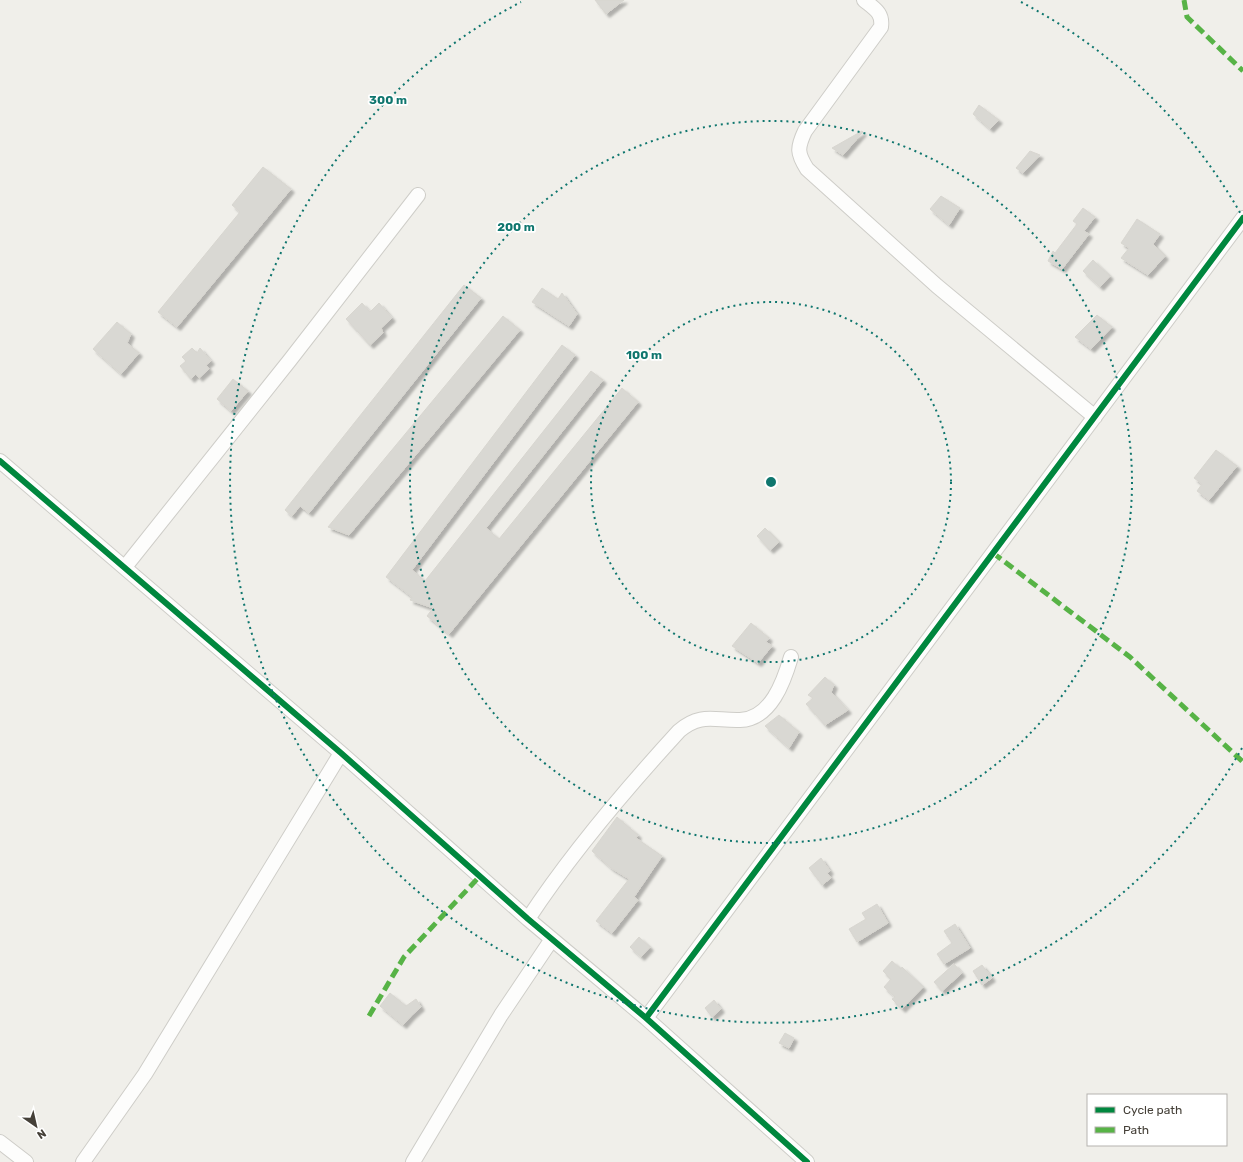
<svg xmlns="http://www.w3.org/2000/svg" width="1243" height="1162" font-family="Rubik,sans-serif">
  <defs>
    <filter id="shadow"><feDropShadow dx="3.5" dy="3.5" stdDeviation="1" flood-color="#0004"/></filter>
  </defs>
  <rect width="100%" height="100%" fill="#f0efea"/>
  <path fill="#d9d8d3" stroke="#d8d6d0" filter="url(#shadow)" d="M595,0H624L606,14Z
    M979,105L999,120L990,129L973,114Z
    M862,131L863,132L843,155L832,148Z
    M1030,151L1040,155L1023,173L1016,168Z
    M263,167L291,189L177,327L158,312L240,212L232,205Z
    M941,196L960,208L949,225L930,209Z
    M1083,208L1095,217L1084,231L1089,234L1062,269L1048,261L1053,251L1055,253L1077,224L1073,221Z
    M1137,219L1160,234L1153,244L1165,256L1148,275L1121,258L1129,248L1121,243Z
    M1093,260L1110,276L1100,287L1083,271Z
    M464,285L481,298L309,513L300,506L292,516L285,510Z
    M542,288L558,299L562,293L577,314L569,326L532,302Z
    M362,303L370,312L379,303L392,318L381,328L383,333L370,345L346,319Z
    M1097,315L1112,327L1091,349L1075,337Z
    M503,316L520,330L349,535L328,527Z
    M117,322L131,334L127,343L139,353L121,374L93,349Z
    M562,345L575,355L412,570L425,581L591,371L603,380L486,528L499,539L622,388L638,402L449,634L427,616L433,608L410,600L412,597L386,577Z
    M192,348L197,353L200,348L211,361L206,365L209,369L199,378L196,374L191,379L180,366L186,361L182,357Z
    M233,379L248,391L231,411L217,399Z
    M1216,450L1237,466L1209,500L1197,491L1202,484L1194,478Z
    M765,528L779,542L770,550L757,536Z
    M751,623L769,638L766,642L772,646L758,663L732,646Z
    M825,677L834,685L831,692L848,710L825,725L806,704L813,698L808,695Z
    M779,715L799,732L789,748L765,726Z
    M617,817L638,835L636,838L662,856L634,897L638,900L612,933L596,921L629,879L611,868L592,851Z
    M821,858L830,871L827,873L831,878L822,885L809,868Z
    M877,904L888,923L857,942L849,929L866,919L862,913Z
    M955,924L970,948L944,964L937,954L952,943L944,931Z
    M639,937L650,947L641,957L630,947Z
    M892,961L901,969L902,967L923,987L902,1009L892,999L895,997L884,987L891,979L883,971Z
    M954,964L962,973L942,991L934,982Z
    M982,965L992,978L982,985L973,971Z
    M390,993L406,1006L416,999L421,1007L412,1015L403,1025L380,1006Z
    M714,1000L721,1009L712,1017L705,1008Z
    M785,1033L794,1038L789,1048L779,1043Z"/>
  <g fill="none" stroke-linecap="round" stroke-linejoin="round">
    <defs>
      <path id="street" d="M864,0C875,9 883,13 881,27L805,131C797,148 797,153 807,169L937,286L1095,417
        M0,461L341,753L528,919L646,1018L807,1162
        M125,567L290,360L418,195
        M528,919C572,852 625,790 679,731C701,712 715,721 740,720C771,719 784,681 791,657
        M646,1018L1243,218
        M0,1142L26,1162
        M83,1162L145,1074L341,753
        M413,1162L501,1015L552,939"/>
    </defs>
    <use href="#street" stroke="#cecdc8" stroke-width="16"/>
    <use href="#street" stroke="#fdfdfc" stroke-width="14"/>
    <path stroke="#57b346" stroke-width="5" stroke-dasharray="10 5" stroke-linecap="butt" d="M1184,0L1187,17L1243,71
      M993,553L1130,657L1243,762
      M369,1016L404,957L480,876"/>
    <defs>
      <path id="cycleway" d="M0,461L341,753L528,919L646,1018L807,1162
        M646,1018L1243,218"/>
    </defs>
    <use href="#cycleway" stroke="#fff" stroke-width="8"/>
    <use href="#cycleway" stroke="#00873e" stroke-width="6"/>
  </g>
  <g fill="none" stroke="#0f766e" stroke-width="2" stroke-dasharray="2 4">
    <circle cx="771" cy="482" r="180"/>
    <circle cx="771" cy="482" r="361"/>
    <path d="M1242 748A541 541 0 1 1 521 2M1021 2A541 541 0 0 1 1242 216"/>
  </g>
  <circle cx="771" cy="482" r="6" fill="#0f766e" stroke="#fff" stroke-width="2"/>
  <g font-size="12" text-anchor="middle" font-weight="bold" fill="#0f766e" stroke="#fff" stroke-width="3.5" stroke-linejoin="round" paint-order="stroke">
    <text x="388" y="104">300 m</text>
    <text x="516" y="231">200 m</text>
    <text x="644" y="359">100 m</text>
  </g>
  <rect x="1087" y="1094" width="140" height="52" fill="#ffffff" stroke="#b5b3af"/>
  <rect x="1095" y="1107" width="20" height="6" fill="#00873e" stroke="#b5b3af"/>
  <text x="1123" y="1114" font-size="12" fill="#454038">Cycle path</text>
  <rect x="1095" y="1127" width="20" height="6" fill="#57b346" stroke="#b5b3af"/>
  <text x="1123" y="1134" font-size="12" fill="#454038">Path</text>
  <g transform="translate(36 1126) rotate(146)" stroke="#ffffff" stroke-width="3" paint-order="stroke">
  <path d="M0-3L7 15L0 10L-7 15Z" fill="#454038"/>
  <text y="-6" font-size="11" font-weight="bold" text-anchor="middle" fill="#454038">N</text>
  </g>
</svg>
